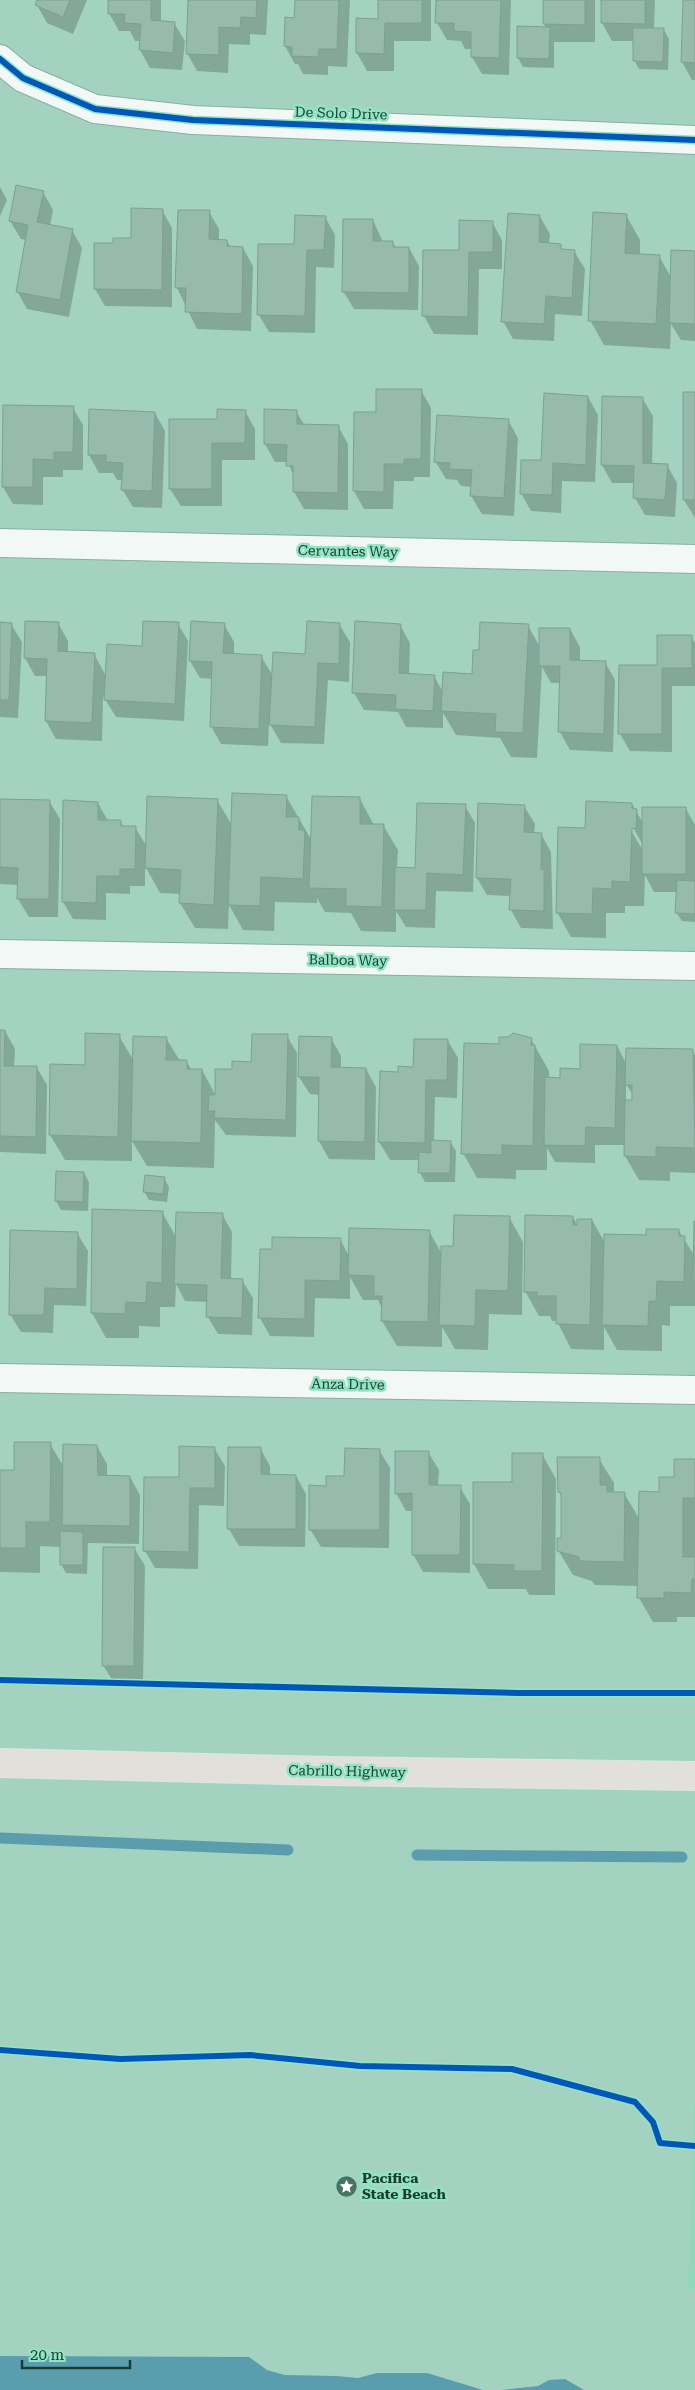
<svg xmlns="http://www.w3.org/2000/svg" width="695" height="2390" font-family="'Roboto Serif',serif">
  <rect width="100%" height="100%" fill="#a4d2c0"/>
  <path fill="#90d8bd" d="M695,2084V2289L688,2288Z"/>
  <path fill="#5a9eae" d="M0,2356L249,2357L267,2370L285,2375L336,2376L358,2378L377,2373H427L483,2390H0Z
    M565,2379L584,2390H501L538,2386L549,2380Z"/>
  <path fill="#0003" fill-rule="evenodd" d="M39,0H87L73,34L47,23L37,5Z
    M109,0H161V22L174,23L185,41L182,70L150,68L140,50L141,41H135L130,31H119L109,13Z
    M190,0H268L266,35L250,34V45L229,44L228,73L197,71L187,53Z
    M296,0H350L347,67L328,66V75L303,74L298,64H295L285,46L295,19Z
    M379,0H431V41H394V71H367L357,53L379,20Z
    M437,0H511L509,75L482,74L472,57V49H465L461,41L447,40L437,23Z
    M544,0H595V42H554V68L523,67L518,58V28H546L544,24Z
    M602,0H655L654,29L664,30L669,39L668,70L639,69L634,60V41H612L602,23Z
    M684,0H695V80H692L682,62Z
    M0,187L7,200L0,216Z
    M43,192L53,210L50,226L72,230L82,248L69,317L27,309L17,291L26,240L21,239L10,221Z
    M162,210L172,228V307L105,306L95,289L114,245L132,239Z
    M209,212L219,229V241H227L231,248H243L253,266L251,331L197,329L177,288Z
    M626,215L640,240V255L659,256L672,279L695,252V341L681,340L671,324L670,349L604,345L590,320Z
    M325,217L335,235L334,268L316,267L315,333L269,332L259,315Z
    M540,217L550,234L549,244L560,245L563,251H574L585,269L582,316L555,314L554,341L513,339L503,321Z
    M373,220L383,242H393L396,248H409L419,266L418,310L354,309L343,291Z
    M492,222L502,240V269H479L478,335L434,334L424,316V251L460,252Z
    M421,390L431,408L430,477H414V481H394L393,509H364L354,491L355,413H377Z
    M695,393V518L684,500Z
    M588,397L598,415L595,482L562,481L561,513L531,511L521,493Z
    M603,397L642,398L653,416L652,465H667L677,483L675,517L645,515L635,498V483H612L602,465Z
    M73,408L83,425V470H63V477H43V505L13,504L3,487Z
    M245,411L255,429V460H222V506H181L170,489L218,420Z
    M265,411H296L305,426H338L348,444V510L304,509L294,492V477L288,462H275L265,444Z
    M155,413L165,431L162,508L133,507L122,489L123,480H117L113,473H99L89,455Z
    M508,420L518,438L514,516L482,514L471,496L472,487L461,486L457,480L446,479L435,461Z
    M0,623L11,624L22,642L18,718L0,717Z
    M58,623L68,641V653L94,654L106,676L143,647L178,624L188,641L184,721L116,717L103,696L102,741L56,739L46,721L48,676H35L25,658Z
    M224,624L234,642V655L261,656L273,676L306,655L339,624L350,642L349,682L328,680L324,744L281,743L269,722L268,746L221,744L211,726L213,679L200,678L190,661Z
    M400,625L410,643L409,675L434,676L443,692L473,675L480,652L528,626L540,647L570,629L580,647V662H605L615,680L613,752L570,750L560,732L561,683H551L542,667L537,758L511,757L500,738L456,735L443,713V728L406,727L398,712L364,710L354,693Z
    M691,636L695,643V686H672V752L630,751L620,734L658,667Z
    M286,796L312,841L360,799L374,825H383L398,850L397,868L416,869L465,806L475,823L473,892L436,891L435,928L406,927L396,911V932L361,931L351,913L325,912L317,898V903L275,902L274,931L243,930L229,905L228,929L195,928L180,903L181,894L160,893L145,866V886H130V894L106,893V920L73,919L63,902L98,803L108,821H120L124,827H135L147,847L217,800L232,825Z
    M0,800L49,801L60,819L58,917H29L18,899L19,885L0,884Z
    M632,804L643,823L686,809L695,825V922L682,921L676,912L678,892H654L645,875L644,906H625V913H606V938L571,937L557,912L586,829ZM630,822L644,847V852L627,824Z
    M524,806L535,824L534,834H541L551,852L553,929L521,928L511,910V896L487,895L477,878Z
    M0,1031H5L15,1049L14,1067L37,1068L47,1085L46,1154L0,1152Z
    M119,1036L134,1061L166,1038L180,1061H186L192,1070H202L216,1096L233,1071L252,1063L287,1036L297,1053L296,1137L226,1135L215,1120L214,1168L147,1166L132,1141V1161L65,1160L50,1135L86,1066Z
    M331,1038L341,1056V1068L366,1069L376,1087L375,1160L329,1159L319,1141L320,1095L310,1094L299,1077Z
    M531,1039L549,1071V1079H561L581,1070L617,1046L627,1065L692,1051L695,1055V1173L670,1172V1181L639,1180L625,1156V1145H595V1163L555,1162L547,1148V1170H516V1179L477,1178L463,1153L500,1046ZM626,1084L633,1095V1101L626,1102Z
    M448,1041L458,1058L457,1098L435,1097L434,1142H450L456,1151L455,1182H425L420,1173V1160H390L379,1142L399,1073L414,1068Z
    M57,1173H84L89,1182L88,1211L61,1210L56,1201Z
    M164,1178L169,1187L167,1202L149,1200L144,1191Z
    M162,1212L176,1237L222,1214L232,1232L231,1280H242L253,1298L252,1335L218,1334L208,1317V1302L185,1301L176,1284L175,1307H160V1327L139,1326V1338H106L92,1313Z
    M509,1217L523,1242L522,1315L489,1314L488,1350L455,1349L442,1327V1347L397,1346L382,1321V1309L378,1300H363L350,1277V1299L315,1298L314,1337L270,1336L260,1318L261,1250L273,1251L340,1239L349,1256L429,1231L442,1254Z
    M573,1217L578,1226L592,1220L605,1243L679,1231L694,1255L695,1225V1306H670V1326L662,1325V1351L617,1350L604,1327V1350L571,1349L557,1321H552L550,1316H539L525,1291Z
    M77,1233L88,1251L86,1306L54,1305L53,1333L21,1332L10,1314Z
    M50,1444L64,1467L97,1446L107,1464V1477H130L140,1495L139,1544L88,1543L87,1574L66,1573L61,1564V1547L40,1546V1573L0,1572V1471H15Z
    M214,1448L225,1466L224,1506L199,1505L198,1569L155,1568L145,1551L180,1478Z
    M260,1448L270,1466V1476H296L306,1494L305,1547L239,1546L229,1529Z
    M379,1450L390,1468L389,1548L321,1547L310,1529L346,1477Z
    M428,1452L439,1470L438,1486L460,1487L470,1504V1573L423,1572L413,1554V1511H406L396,1493Z
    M542,1454L556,1479L555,1595H529L526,1589H488L474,1564L513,1483Z
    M599,1459L614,1483V1493H624L640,1520L660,1493L695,1461V1617H677V1622H653L639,1598V1586L595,1585L592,1581L573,1575L558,1550L562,1540V1498L559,1492Z
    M134,1548L145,1566L143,1684L114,1683L103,1665Z"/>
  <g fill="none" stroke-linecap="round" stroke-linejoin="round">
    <path stroke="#5a9eae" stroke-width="11" d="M0,1838L288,1850
      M417,1855L682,1857"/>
  </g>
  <path fill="#96bbad" stroke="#7ca093" d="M37,0H70L63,17L35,5Z
    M108,0H151V20L175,22L173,53L139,50L141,24L124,23L125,14H108Z
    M188,0H257L256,18L241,17L240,28L219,27V55L186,54Z
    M295,0H339L337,49H319L318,57L292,56V47L284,46L285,17L294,18Z
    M378,0H422V23H385L384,54L356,53V18L378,19Z
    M436,0H501L499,58L471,57V32L454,31V23H435Z
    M543,0H585V25L543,24Z
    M601,0H645V24L601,23Z
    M683,0H695V63L681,62Z
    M517,26L550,27L549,59L517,58Z
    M633,28H664L663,62L633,61Z
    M16,185L44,191L37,222L73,229L60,300L16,292L28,225L9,221Z
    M131,208L163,209L162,290L94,289V243H113V238H131Z
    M178,210H210L209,239L227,240V246L243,247L242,314L185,312L186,288H175Z
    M593,212L627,214L625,253L660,255L656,324L588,321Z
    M508,213L540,215L539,242L561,244V249L575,250L572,298L546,296L544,324L501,322Z
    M295,215L326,216L324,250H307L305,316L257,315L258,244H294Z
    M343,219H373V241H393V247H409V293L342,292Z
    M459,220L493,221V252H469L468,317L422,316L423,250H459Z
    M671,250L695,251V324L669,323Z
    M376,389H422L421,459H404V464H384V492L353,491L354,412H376Z
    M683,392H695V500H683Z
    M544,393L588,396L586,465L553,463L552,495L520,494L521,460H541Z
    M602,396L643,397V463L668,464L665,500L633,498L634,466L601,465Z
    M3,405L74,406L73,452H54V460L33,459V487H2Z
    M89,409L155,412L152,491L121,490L123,463L106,462V455H88Z
    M217,409L246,410L245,443H212V489H169V419H217Z
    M264,409L297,410V424L339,425L338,493L293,492V466H286L287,445L264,444Z
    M437,415L509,419L504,498L470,496L472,470L449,469L450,463L434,462Z
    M25,621L59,622L58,651L95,653L92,723L45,721L47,659L24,658Z
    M143,621L179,622L175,704L104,700L107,644L142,646Z
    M191,621L225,623L223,653L262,655L259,729L210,727L212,662L189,661Z
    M307,621L340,623L339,664L318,663L315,727L269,725L273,652L305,654Z
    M355,621L401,624L399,673L435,675L433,711L395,709L396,695L352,693Z
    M0,622L12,623L9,700H0Z
    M480,622L529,624L523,733L495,732L496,714L441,711L443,672L472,674L473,650H479Z
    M539,628H570V660L606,661L604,734L558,732L560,666H539Z
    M657,635H692V668H662V734H618L619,665H657Z
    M232,793L287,795L286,817H299V830H305L303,879L261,877L260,906L228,905Z
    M147,796L218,799L214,905L179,903L181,870L145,868Z
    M312,796L360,797V824H384L382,907L346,906V889L309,888Z
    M0,799L50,800L49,899H17L18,868L0,867Z
    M63,800L98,802V820H121V826H136L135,869H120V876H97L96,903L62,902Z
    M586,801L632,803V808L637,809L636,829L632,828L630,882L612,881V889L593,888L592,914L556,913L558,827L585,828Z
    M417,803L466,804L463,875L427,873L426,910H394L395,867L415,868Z
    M478,803L525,805L524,832L542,833L541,870L544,869V911L509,910L511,879L476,878Z
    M642,807H686V874H642Z
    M677,880L695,881V914L675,913Z
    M0,1030H5L4,1066H37L36,1137L0,1136Z
    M85,1033L120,1034L118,1137L49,1135L50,1064L85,1065Z
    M513,1033L532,1038L531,1045H535L533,1146L502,1145V1155L461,1154L464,1043L499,1044V1037H508Z
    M252,1034H288L286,1120L214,1118L215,1111H208L209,1095H215V1069H232V1061L251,1062Z
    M133,1036L167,1037L166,1060H187V1069H202L201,1143L131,1141Z
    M299,1036L332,1037L331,1067L366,1068L365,1142L318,1141L319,1077H298Z
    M414,1039H448L447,1080H426L425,1143L378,1142L380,1071L398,1072V1066L413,1067Z
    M580,1044L617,1045L615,1128L586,1127L585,1146L544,1145L545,1077L560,1078V1068L580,1069Z
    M626,1048L693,1049L695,1148L656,1147V1157L624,1156L625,1100H632V1085H625Z
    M431,1140L451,1141L450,1173H418L419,1152L431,1153Z
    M56,1171L84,1172L83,1202L55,1201Z
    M145,1175L165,1177L163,1194L143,1192Z
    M92,1209L163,1211L162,1283L147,1282L146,1303L126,1302L125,1314L91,1313Z
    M176,1212L223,1213L221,1278L243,1279L242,1318L206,1317L207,1285L174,1284Z
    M454,1215L510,1216L508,1291L476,1290L475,1326L439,1325L441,1246H453Z
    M525,1215L573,1216V1225H577V1219H592L590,1325L556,1324V1296H537V1292H524Z
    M694,1221H695V1282H693Z
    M349,1228L430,1230L428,1322L381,1321L382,1296H374V1276L348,1275Z
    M646,1229H679V1236H685L684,1282L657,1281L656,1301H649L648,1326L602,1325L604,1234L646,1235Z
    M10,1230L78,1232L77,1289L45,1288L44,1315H9Z
    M272,1237L341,1238L340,1281L305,1280V1319L258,1318L260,1249H272Z
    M14,1442H51L50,1522H26V1548H0V1470H14Z
    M63,1444L97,1445L98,1475L130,1476V1526L62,1525Z
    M179,1446L215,1447V1488H190L189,1552L143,1551L144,1477H179Z
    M228,1447H261V1474L296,1475V1529H227Z
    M345,1448L380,1449V1530H309V1485L326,1486V1476H344Z
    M395,1451H429V1485H461L460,1555H412V1493L395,1494Z
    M512,1453H543L542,1571H514V1565L473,1564V1482H512Z
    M557,1457H600V1485H607V1492H625L624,1562L579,1561V1557L557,1551V1538H561V1493L558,1492Z
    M674,1459H695V1498H683V1557H695V1579H692L691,1593L664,1592V1598H637L639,1491L659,1492V1477H674Z
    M60,1531L83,1532V1565H60Z
    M103,1547H135L134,1666H102Z"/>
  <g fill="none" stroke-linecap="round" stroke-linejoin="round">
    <defs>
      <path id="minor" d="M0,543L695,559
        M0,954L695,966
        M0,1378L695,1390"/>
      <path id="tertiary" d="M0,59L23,78L95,109L193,120L695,140"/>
      <path id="trunk" d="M0,1763L329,1771L695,1776"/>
    </defs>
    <use href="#minor" stroke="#89aea0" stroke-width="30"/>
    <use href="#tertiary" stroke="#89aea0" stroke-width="30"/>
    <use href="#trunk" stroke="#d6ebe3" stroke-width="30"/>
    <use href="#minor" stroke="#f1f8f6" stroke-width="28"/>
    <use href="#tertiary" stroke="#f1f8f6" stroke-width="28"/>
    <use href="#trunk" stroke="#e2e0da" stroke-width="28"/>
    <defs>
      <path id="cycleway" d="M0,59L23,78L95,109L193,120L695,140
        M0,1680L518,1693H695
        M0,2050L120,2059L250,2055L360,2066L512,2069L635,2102L653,2122L660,2143L695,2146"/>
    </defs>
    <use href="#cycleway" stroke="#91e5c5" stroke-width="9"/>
    <use href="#cycleway" stroke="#0057b8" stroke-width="6"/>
  </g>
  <defs>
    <symbol id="sight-disc" viewBox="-11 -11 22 22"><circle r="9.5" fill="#4a7162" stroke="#91e5c5"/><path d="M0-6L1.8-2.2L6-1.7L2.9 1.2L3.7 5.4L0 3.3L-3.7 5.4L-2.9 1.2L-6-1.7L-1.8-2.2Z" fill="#fff"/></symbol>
  </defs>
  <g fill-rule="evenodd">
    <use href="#sight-disc" x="334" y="2174" width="25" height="25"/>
  </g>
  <g text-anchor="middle" stroke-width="5" stroke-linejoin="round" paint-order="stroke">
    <g font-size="14" fill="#1a3d30" stroke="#91e5c5">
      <text transform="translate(341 113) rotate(2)" y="5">De Solo Drive</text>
      <text transform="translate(348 551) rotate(1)" y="5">Cervantes Way</text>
      <text transform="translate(348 960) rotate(1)" y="5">Balboa Way</text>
      <text transform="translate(348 1384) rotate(1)" y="5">Anza Drive</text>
      <text transform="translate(347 1771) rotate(1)" y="5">Cabrillo Highway</text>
    </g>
    <g font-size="14" font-weight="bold" fill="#1a3d30" stroke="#91e5c5" text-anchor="start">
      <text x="362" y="2183">Pacifica<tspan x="362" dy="16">State Beach</tspan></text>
    </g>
  </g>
  <path d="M22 2360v8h108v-8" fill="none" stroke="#1a3d30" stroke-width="2.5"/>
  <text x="30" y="2360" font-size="15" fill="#1a3d30" stroke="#91e5c5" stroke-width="4" paint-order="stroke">20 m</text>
</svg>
